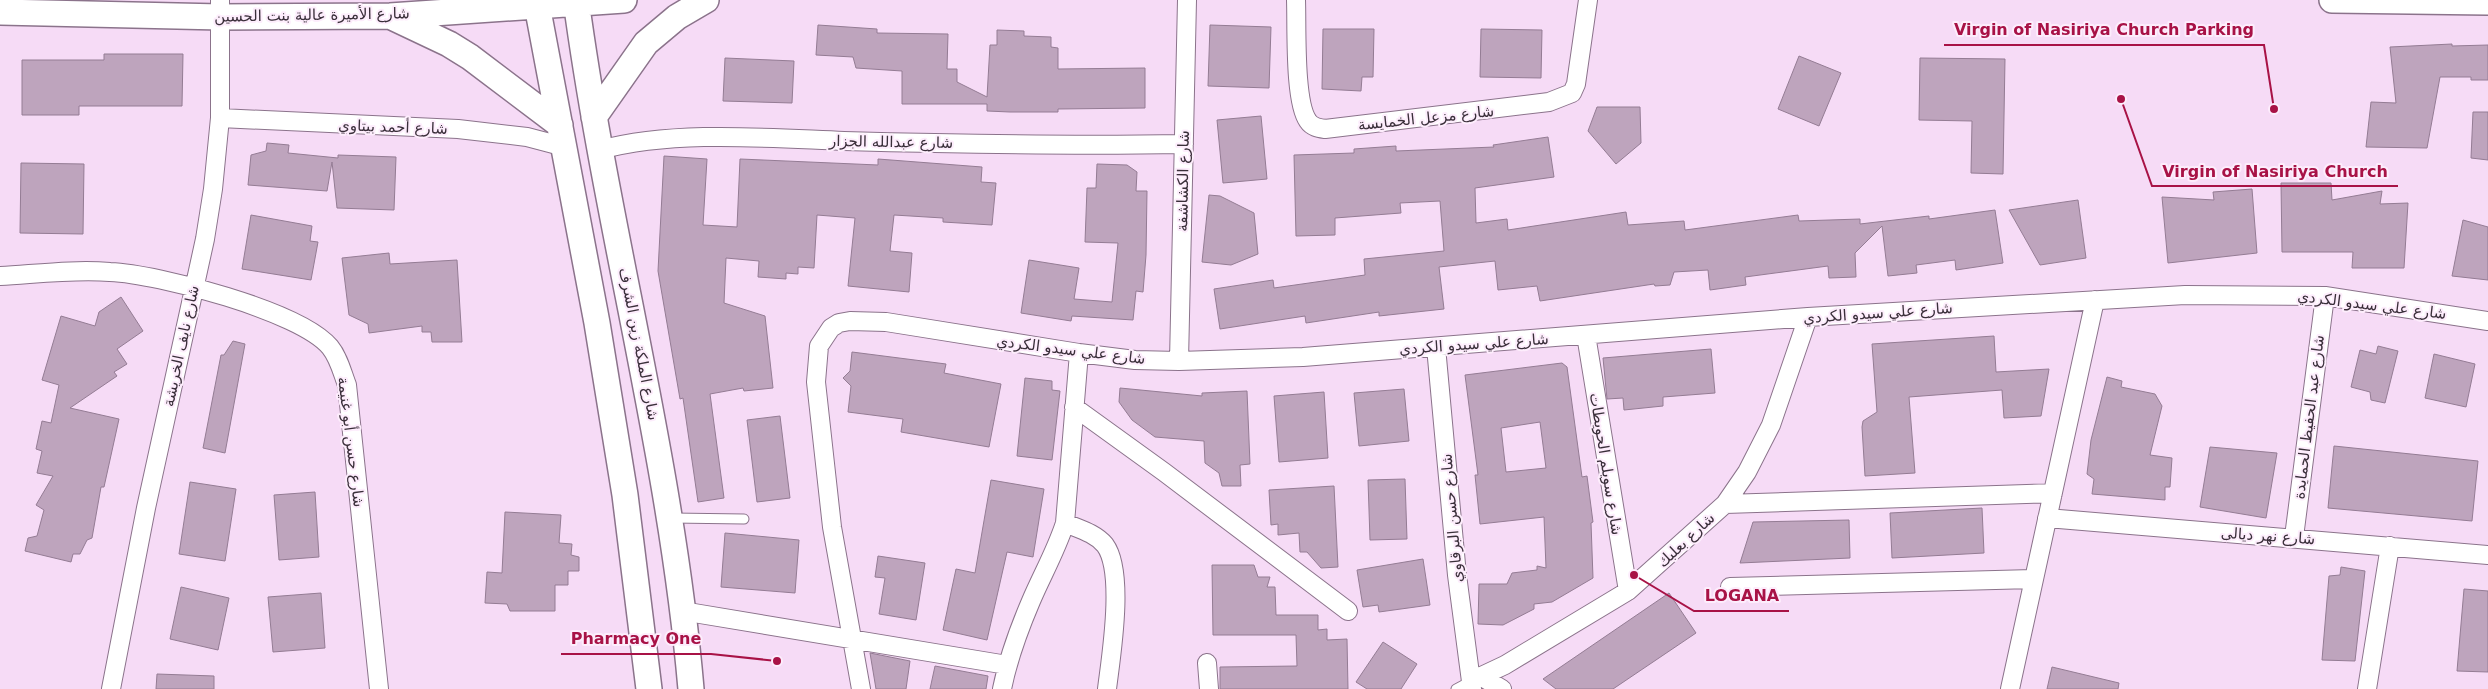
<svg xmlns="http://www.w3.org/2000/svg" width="2488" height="689" font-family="'DejaVu Sans',Vazirmatn,sans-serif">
  <rect width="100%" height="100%" fill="#f6dbf6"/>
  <path fill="#bea4bd" stroke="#947c94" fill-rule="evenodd" d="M818,25L877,29V33L948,34L947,69H957V82L987,97L990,45H997V30L1024,31V36L1051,37V47L1058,48V69L1145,68V108L1058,109V112H1010L987,111V104H902V71L856,68L853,57L816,55Z
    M1210,25L1271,27L1269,88L1208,86Z
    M1323,29H1374L1373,77H1362L1361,91L1322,89Z
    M1481,29L1542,30L1541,78L1480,77Z
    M2452,44V46L2488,45V80H2471V77H2440L2427,148L2366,147L2371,102L2396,103L2390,47Z
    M104,54H183L182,106H79V115H22V60H104Z
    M1799,56L1841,73L1819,126L1778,109Z
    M725,58L794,61L792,103L723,101Z
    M1920,58L2005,59L2003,174L1971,173L1972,121L1919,120Z
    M1597,107H1640L1641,143L1616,164L1588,131Z
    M2473,112H2488V160L2471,158Z
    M1261,116L1267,179L1223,183L1217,120Z
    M1548,137L1554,177L1475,188L1476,223L1507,219L1508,230L1626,212L1628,225L1684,221L1685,230L1798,215L1799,221L1860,219V224L1929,216V219L1995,210L2003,263L1956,270L1955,260L1916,265L1917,273L1888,276L1882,226L1855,253L1856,277L1829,278L1828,266L1745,277L1746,285L1710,290L1708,270L1674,272L1670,285L1655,286L1654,284L1540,301L1537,286L1498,290L1495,261L1439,267L1444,309L1379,316V312L1306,323L1305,316L1220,329L1214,289L1273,280L1274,288L1365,275L1364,259L1444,251L1440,201L1400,203L1401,213L1335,218V235L1296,236L1294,155L1354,153V149L1396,146V151L1494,147L1493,145Z
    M267,143L289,145L288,153L338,158V155L396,157L394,210L337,208L332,162L327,191L248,185L251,155L266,151Z
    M664,156L707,159L703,225L737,227L740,159L878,165V159L982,167L981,182L996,183L992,225L943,222V218L894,215L890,251L912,253L909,292L848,286L855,218L817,215L814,268L798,267V274L786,273V279L758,277L759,261L726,258L724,303L765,316L773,388L744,391L743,388L710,394L724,498L698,502L683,398L680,399L658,271Z
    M21,163L84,164L83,234L20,233Z
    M1097,164L1127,165L1137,172L1136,191H1147L1146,255L1143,292L1136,291L1133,320L1072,316L1071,321L1021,313L1029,260L1079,268L1074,299L1112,302L1118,243L1085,242L1087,188H1096Z
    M2281,183H2331L2332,200L2382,191L2380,204L2408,203L2404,268H2352L2353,252H2282Z
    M2252,189L2257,253L2168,263L2162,197L2214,200L2213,192Z
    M1209,195L1220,196L1254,213L1258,254L1231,265L1202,262Z
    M2078,200L2086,258L2040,265L2009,210Z
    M251,215L312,226L310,241L318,242L311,280L242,269Z
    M2463,220L2488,227V280L2452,276Z
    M389,253L390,264L457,260L462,342H432L431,332H422V326L369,333L368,324L349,315L342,258Z
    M121,297L143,331L117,349L127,364L114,372L117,376L70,408L119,419L104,487H101L92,538L87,540L80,554H73L71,562L25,551L28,538L37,536L44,510L36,505L53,476L37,473L42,451L36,449L42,421L51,423L59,385L42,380L61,316L95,326L99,312Z
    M1994,336L1996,372L2049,369L2041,416L2004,418L2002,390L1909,397L1915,473L1865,476L1862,427L1863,421L1877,412L1872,344Z
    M233,341L245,344L225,453L203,448L221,355H224Z
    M2378,346L2398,351L2385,403L2371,400L2370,392L2351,387L2360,350L2376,354Z
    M1711,349L1715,393L1663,397V406L1624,410L1623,398L1607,399L1603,358Z
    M852,352L946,364L944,373L1001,384L989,447L901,432L903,419L848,412L851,386L843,378L850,371Z
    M2434,354L2475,364L2466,407L2425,398Z
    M1562,363L1567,367L1582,477L1587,476L1593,522L1591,523L1593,578L1552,602L1534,604V609L1503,625L1478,624L1479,584H1507L1512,573L1537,570V566L1546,568L1544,517L1480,524L1475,475H1478L1465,375ZM1540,422L1546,468L1506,472L1501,428Z
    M2107,377L2122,381L2121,387L2155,394L2162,406L2150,455L2172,458L2170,487H2165V500L2092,494L2094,479L2087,474L2091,440Z
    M1025,378L1052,381V390L1060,391L1052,460L1017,456Z
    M1120,388L1202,396V393L1247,391L1250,464L1240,465L1241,486H1222L1219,473L1205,463L1204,441L1155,437L1132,420L1119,402Z
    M1404,389L1409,441L1359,446L1354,393Z
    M1324,392L1328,458L1279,462L1274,396Z
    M780,416L790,498L757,502L747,420Z
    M2334,446L2478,461L2472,521L2328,508Z
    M2210,447L2277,453L2266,518L2200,507Z
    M1405,479L1407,539L1370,540L1368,480Z
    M991,480L1044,489L1033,557L1007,552L987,640L943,630L956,569L975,573Z
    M190,482L236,489L225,561L179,554Z
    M1334,486L1338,567L1321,568L1307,552H1300L1299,533L1278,535V524L1271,525L1269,490Z
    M315,492L319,557L279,560L274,495Z
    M1982,508L1984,553L1892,558L1890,513Z
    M505,512L561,515L559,543L572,544L571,555L579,557V571H568V585H555V611H510L507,604L485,603L487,572L502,573Z
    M1849,520L1850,558L1740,563L1753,522Z
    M725,533L799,540L795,593L721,587Z
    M878,556L925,563L916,620L879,614L885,578L875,577Z
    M1423,559L1430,605L1379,612L1378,605L1363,607L1357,570Z
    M1212,565H1254L1258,577H1270L1267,587H1275L1276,615H1318V630L1327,629V640L1347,639L1348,689H1220V667L1297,666L1296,635H1213Z
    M2341,567L2365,571L2355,661L2322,660L2329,576L2340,575Z
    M181,587L229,598L218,650L170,639Z
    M2464,589L2488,591V672L2457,671Z
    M321,593L325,648L273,652L268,597Z
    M1669,593L1696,633L1613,689H1556L1543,679Z
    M1383,642L1417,664L1401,689H1367L1356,682Z
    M870,653L910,661L906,689H876Z
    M935,666L988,676L986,689H930Z
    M2052,667L2119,683L2118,689H2047Z
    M157,674L214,676V689H156Z"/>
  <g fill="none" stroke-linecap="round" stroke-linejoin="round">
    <defs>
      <path id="lane" d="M672,518L744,519
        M1456,689L1471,681"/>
      <path id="street" d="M1296,0C1297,26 1294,102 1308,121C1312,127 1318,128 1325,129L1549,102L1572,93L1576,84L1588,0
        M220,118L458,129L527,137L565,147
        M600,150C674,130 767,138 844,141C957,144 1071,146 1184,144
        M0,276C36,274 74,269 110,272C158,274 300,311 330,347C339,358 342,372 347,385L379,689
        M1586,335L1628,591
        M1436,347L1457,575L1472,689
        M1179,361L1187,0
        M1074,407L1164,472L1348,611
        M1725,504L2053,493
        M2047,518L2488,555
        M1065,523C1079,529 1095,533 1105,545C1125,572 1111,656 1107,689
        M2294,537L2325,296
        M1730,587L2033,579
        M682,611L1007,665
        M1207,663L1209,689
        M1482,677L1502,689
        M1471,681L1505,665L1628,591L1725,504L1747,472L1771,425L1808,317
        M111,689L146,508L205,239L213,189L220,118V0
        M861,689L832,527L816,382L819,346L831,328L839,323L850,321L886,322L1079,353L1135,360L1179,361L1303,357L1808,317L2185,295L2325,296L2488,321
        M1002,689C1008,659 1019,629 1031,601C1042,575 1056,551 1065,523L1079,353
        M2010,689L2095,300
        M2367,689L2390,546"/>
      <path id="secondary" d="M536,0L597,323L625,495L649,689
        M576,0C607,231 671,456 691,689
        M2332,0L2488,2
        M0,12L221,17L390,16L624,0
        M392,17L449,44L470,57L560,125
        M594,117L646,43L677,17L706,0"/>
    </defs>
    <use href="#lane" stroke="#8b738b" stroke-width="11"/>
    <use href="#street" stroke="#8b738b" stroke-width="20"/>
    <use href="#secondary" stroke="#8b738b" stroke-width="28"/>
    <use href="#lane" stroke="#fff" stroke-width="9"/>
    <use href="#street" stroke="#fff" stroke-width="18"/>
    <use href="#secondary" stroke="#fff" stroke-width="25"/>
  </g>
  <g text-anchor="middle" stroke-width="4" stroke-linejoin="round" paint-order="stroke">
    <g font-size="15" fill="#3a2f3a" stroke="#fdedfc">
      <text transform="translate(312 15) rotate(-1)" y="5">شارع الأميرة عالية بنت الحسين</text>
      <text transform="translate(1426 118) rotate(-6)" y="5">شارع مزعل الخمايسة</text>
      <text transform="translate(393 127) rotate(2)" y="5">شارع أحمد بيتاوي</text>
      <text transform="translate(891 142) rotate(1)" y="5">شارع عبدالله الجزار</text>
      <text transform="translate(1183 181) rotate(-89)" y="5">شارع الكشاشفة</text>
      <text transform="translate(2372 305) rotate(7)" y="5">شارع علي سيدو الكردي</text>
      <text transform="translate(1878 313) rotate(-4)" y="5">شارع علي سيدو الكردي</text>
      <text transform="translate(639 344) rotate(79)" y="5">شارع الملكة زين الشرف</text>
      <text transform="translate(1474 344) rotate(-4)" y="5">شارع علي سيدو الكردي</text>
      <text transform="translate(181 346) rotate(-78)" y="5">شارع نايف الخريشة</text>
      <text transform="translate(1071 350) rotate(7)" y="5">شارع علي سيدو الكردي</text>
      <text transform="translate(2309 417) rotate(-83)" y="5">شارع عبد الحفيظ الحمايدة</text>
      <text transform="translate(351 442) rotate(83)" y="5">شارع حسن أبو غنيمة</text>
      <text transform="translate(1606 464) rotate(81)" y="5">شارع سويلم الحويطات</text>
      <text transform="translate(1452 518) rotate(-95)" y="5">شارع حسن البرقاوي</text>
      <text transform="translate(2268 536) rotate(4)" y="5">شارع نهر ديالى</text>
      <text transform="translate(1686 540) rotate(-43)" y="5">شارع بعلبك</text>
    </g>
  </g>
  <path fill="none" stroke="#a81246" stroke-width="2" d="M2274 109L2264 45H1944M2121 99L2152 186H2398M1634 575L1694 611H1789M777 661L711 654H561"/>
  <g fill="#a81246" stroke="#fdedfc" stroke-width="2">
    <circle cx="2274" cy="109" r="5"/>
    <circle cx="2121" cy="99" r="5"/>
    <circle cx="1634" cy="575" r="5"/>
    <circle cx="777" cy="661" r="5"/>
  </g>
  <g font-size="16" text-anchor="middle" font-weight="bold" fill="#a81246" stroke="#fdedfc" stroke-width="4" stroke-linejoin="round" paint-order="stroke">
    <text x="2104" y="35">Virgin of Nasiriya Church Parking</text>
    <text x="2275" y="177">Virgin of Nasiriya Church</text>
    <text x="1742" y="601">LOGANA</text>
    <text x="636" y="644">Pharmacy One</text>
  </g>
</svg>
